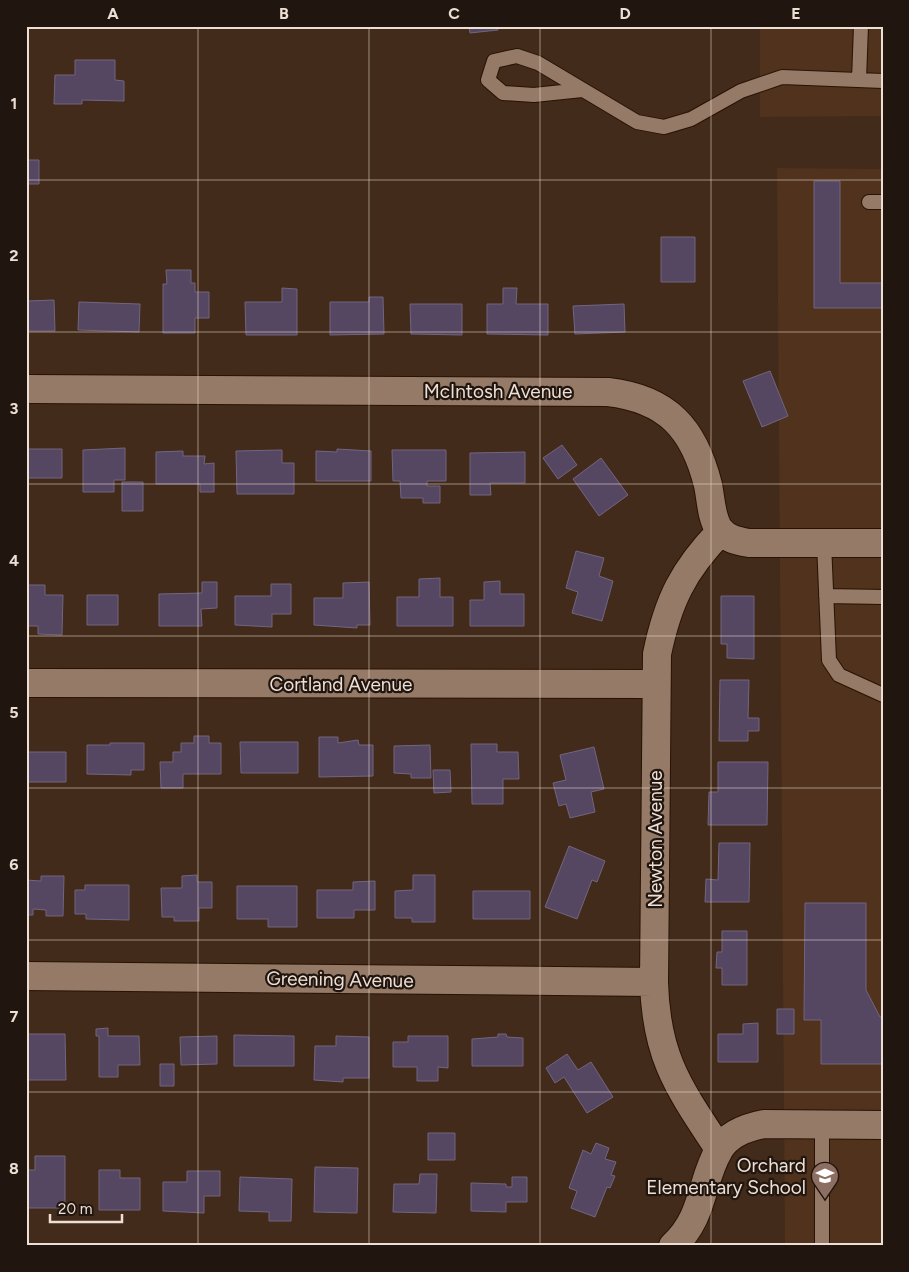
<svg xmlns="http://www.w3.org/2000/svg" width="909" height="1272" font-family="Figtree,sans-serif">
  <rect width="100%" height="100%" fill="#422b1a"/>
  <path fill="#50321d" d="M760,26H883V116L760,117Z
    M777,168L883,169V1246H785Z"/>
  <path fill="#554762" stroke="#72657f" d="M469,26H498V30L470,33Z
    M75,60H115V80L124,81V101L82,100V104H54L55,75H75Z
    M26,160H39V184H26Z
    M814,181H840V283H883V308H814Z
    M661,237H695V282H661Z
    M166,270H191V283H195V292H209V318H195V333H163V284H167Z
    M26,287L27,301L54,300L55,331H26Z
    M282,288L297,289V335H246L245,302H282Z
    M503,288H517L516,304H548V335L487,334V304H503Z
    M369,297H383L384,334L330,335V302H369Z
    M79,302L140,304L139,332L78,330Z
    M410,304H462V335L411,334Z
    M624,304L625,332L575,334L573,306Z
    M770,371L788,416L762,427L743,381Z
    M562,445L577,465L558,479L543,458Z
    M125,448V480H114V492H83V450Z
    M26,449H62V478H26Z
    M337,449L371,451V481H316V451L337,452Z
    M282,450V463H294V494H237L236,451Z
    M392,450H446V481H427V486H440V503H423V498H401L400,481H393Z
    M183,451V456H205L204,464L214,463V492H200V484H156V452Z
    M525,452V483H490L491,495H470V453Z
    M601,458L628,495L599,516L573,479Z
    M122,482H143V511H122Z
    M576,551L604,558L599,576L613,581L602,621L572,613L578,592L566,588Z
    M440,578V597H453V626H397V597H419V579Z
    M500,581V594H524V626H470V600H484V582Z
    M202,582H217V608L201,609L202,626H159V594L202,593Z
    M369,582L370,625H357V628L314,625V598H343V583Z
    M271,584H291V614H272V627L235,625V596H271Z
    M26,585H45V595H63L62,635L38,634V626H27Z
    M87,595H118V625H87Z
    M721,596H754V659L727,658V644H721Z
    M720,680H749L748,718H759V731H748V741H719Z
    M194,736H209V743H221V774H183V788H161L160,762H173V752H181V743H194Z
    M319,737H338V743L358,740L359,745H373V776L319,777Z
    M240,742H298V773H241Z
    M110,743H144V770H131V775L87,774V745H110Z
    M471,744H497V752H518L519,779H503V804H472Z
    M430,745L431,778H411V774L394,773V746Z
    M594,747L604,789L591,792L595,812L570,818L566,804L559,806L553,783L566,780L560,755Z
    M26,752H66V782H26Z
    M718,762H768L767,825H708L709,792H718Z
    M433,770H450L451,792L434,793Z
    M719,843H750L749,902H705L706,879L718,880Z
    M569,846L605,861L597,882L592,880L577,919L545,907Z
    M197,875V882H212V908H199V921H174V917H162L161,888H182V876Z
    M413,875H435V922H412V918H395V891L413,890Z
    M41,876H64L63,916H46V910L33,909V915H26V880L41,881Z
    M375,881V910H354V918H317V890H353V882Z
    M85,885H129V920L86,919V914H75V890H85Z
    M237,886H297V927H268V919H237Z
    M473,891H530V919H473Z
    M805,903H866V990L880,1017H883V1064H821V1020H804Z
    M722,931H747V985H722V968H716L717,952H722Z
    M777,1009H794V1034H777Z
    M758,1023V1062H718V1034H743V1024Z
    M108,1028V1036H139L140,1065H118V1077H99V1036H96V1029Z
    M28,1034H65L66,1080H28V1064H26Z
    M498,1034H506L507,1037L523,1038V1066H472V1039L498,1037Z
    M234,1035L294,1036V1066H234Z
    M217,1036V1064L181,1065L180,1037Z
    M336,1036L369,1037V1078H343V1082L314,1080L315,1046H336Z
    M408,1036H448V1068L438,1067V1081H417V1067H393V1042H408Z
    M567,1054L578,1070L591,1062L613,1097L587,1113L564,1077L555,1083L546,1068Z
    M160,1064H174V1086H160Z
    M428,1133H455V1160H428Z
    M596,1143L609,1148L605,1159L616,1162L611,1175L615,1176L610,1188L607,1187L595,1217L571,1208L577,1191L569,1188L583,1150L591,1154Z
    M35,1156H65V1208H26V1170H35Z
    M315,1167L358,1168L357,1213L314,1212Z
    M99,1170H120V1178H140V1210H99Z
    M187,1171H220V1196H204V1213L163,1211V1182H187Z
    M420,1174H437L436,1213L393,1212L394,1184H419Z
    M240,1177L292,1179L291,1221H269V1212L239,1211Z
    M512,1177H527V1202H506V1212L471,1211V1183L506,1184V1187H512Z"/>
  <g fill="none" stroke-linecap="round" stroke-linejoin="round">
    <defs>
      <path id="service" d="M859,80L861,26
        M582,90L534,95L503,93L488,80L494,61L517,56L538,63L637,122L664,127L691,119L741,91L782,77L883,81
        M869,202H883
        M824,543L829,660L839,675L883,695
        M826,596L883,597
        M822,1125V1246"/>
      <path id="minor" d="M26,389L608,392C668,399 694,429 708,485C711,499 711,517 719,529C727,539 737,541 749,543H883
        M26,683L656,684
        M26,976L654,982
        M719,1149C679,1088 656,1058 654,982L657,654C668,601 683,570 721,531
        M673,1246C705,1216 700,1182 719,1150C728,1134 748,1127 764,1124L883,1125"/>
    </defs>
    <use href="#service" stroke="#281304" stroke-width="16"/>
    <use href="#minor" stroke="#281304" stroke-width="30"/>
    <use href="#service" stroke="#957a67" stroke-width="14"/>
    <use href="#minor" stroke="#957a67" stroke-width="28"/>
  </g>
  <path fill="none" stroke="#eedfd5" stroke-width="1" stroke-opacity="0.55" d="M198,26V1246M369,26V1246M540,26V1246M711,26V1246M26,180H883M26,332H883M26,484H883M26,636H883M26,788H883M26,940H883M26,1092H883"/>
  <defs>
    <symbol id="school-pin" viewBox="-11 -11 22 30"><path d="M0 17L-7.5 6A9.5 9.5 0 1 1 7.5 6Z" fill="#8d6e63" stroke="#21160f"/><path d="M0-5L7-2L0 1L-7-2ZM-4 1L0 2.5L4 1V4Q0 6-4 4Z" fill="#fff"/></symbol>
  </defs>
  <g fill-rule="evenodd">
    <use href="#school-pin" x="809" y="1160" width="32" height="43"/>
  </g>
  <g text-anchor="middle" stroke-width="4.5" stroke-linejoin="round" paint-order="stroke">
    <g font-size="19" fill="#eedfd5" stroke="#21160f">
      <text x="498" y="398">McIntosh Avenue</text>
      <text x="341" y="691">Cortland Avenue</text>
      <text transform="translate(655 839) rotate(-90)" y="7">Newton Avenue</text>
      <text transform="translate(340 979) rotate(1)" y="7">Greening Avenue</text>
    </g>
    <g font-size="19" fill="#eedfd5" stroke="#21160f" text-anchor="end">
      <text x="806" y="1172">Orchard<tspan x="806" dy="22">Elementary School</tspan></text>
    </g>
  </g>
  <rect width="909" height="1272" fill="none" stroke="#21160f" stroke-width="55"/>
  <path d="M50 1214v8h72v-8" fill="none" stroke="#eedfd5" stroke-width="2.5"/>
  <text x="58" y="1214" font-size="15" fill="#eedfd5" stroke="#21160f" stroke-width="4" paint-order="stroke">20 m</text>
  <rect x="28" y="28" width="854" height="1216" fill="none" stroke="#eedfd5" stroke-width="2"/>
  <g font-size="16" text-anchor="middle" font-weight="bold" fill="#eedfd5">
    <text x="113" y="19">A</text>
    <text x="284" y="19">B</text>
    <text x="454" y="19">C</text>
    <text x="625" y="19">D</text>
    <text x="796" y="19">E</text>
    <text x="14" y="109">1</text>
    <text x="14" y="261">2</text>
    <text x="14" y="414">3</text>
    <text x="14" y="566">4</text>
    <text x="14" y="718">5</text>
    <text x="14" y="870">6</text>
    <text x="14" y="1022">7</text>
    <text x="14" y="1174">8</text>
  </g>
</svg>
